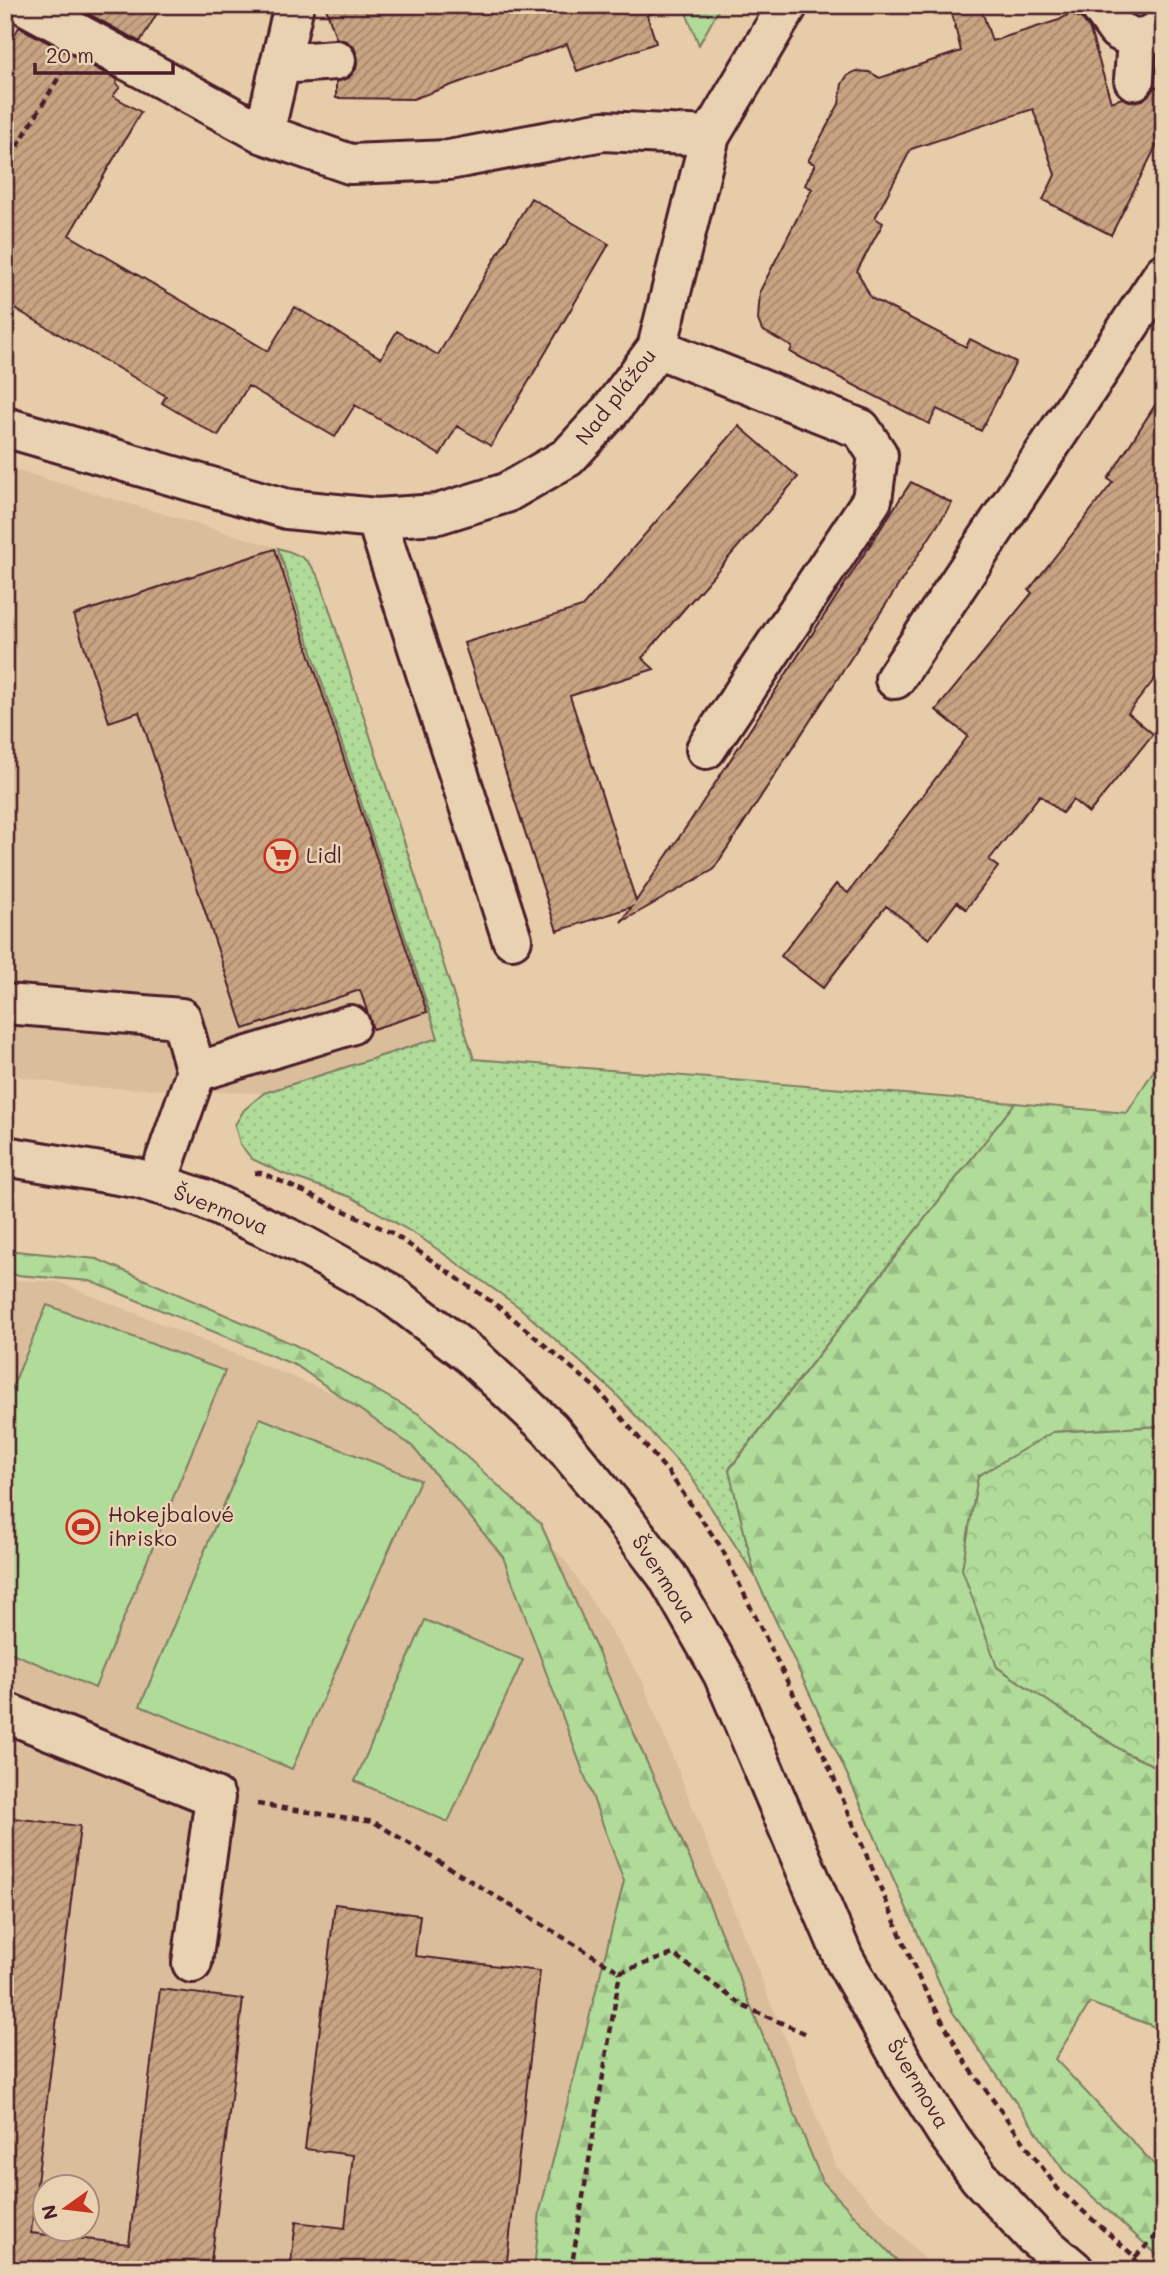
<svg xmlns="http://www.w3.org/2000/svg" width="1169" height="2275" font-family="Mali,sans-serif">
  <defs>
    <pattern id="grass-dots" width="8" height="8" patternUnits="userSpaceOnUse" patternTransform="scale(1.75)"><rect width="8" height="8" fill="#b0db99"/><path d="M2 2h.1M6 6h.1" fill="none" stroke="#99bc84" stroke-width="1.8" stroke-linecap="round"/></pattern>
    <pattern id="forest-firs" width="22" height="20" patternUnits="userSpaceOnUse" patternTransform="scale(1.75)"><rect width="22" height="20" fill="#b0db99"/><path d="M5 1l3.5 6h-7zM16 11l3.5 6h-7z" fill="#99bc84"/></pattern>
    <pattern id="park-crowns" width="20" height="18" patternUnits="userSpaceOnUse" patternTransform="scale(1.75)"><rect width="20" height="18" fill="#b0db99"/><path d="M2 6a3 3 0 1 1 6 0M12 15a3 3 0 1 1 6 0" fill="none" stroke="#99bc84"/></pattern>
    <pattern id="building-hatch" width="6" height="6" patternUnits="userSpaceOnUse" patternTransform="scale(1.75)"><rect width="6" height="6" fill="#c8a482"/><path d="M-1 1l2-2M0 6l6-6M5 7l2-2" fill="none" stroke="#a4856b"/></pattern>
  </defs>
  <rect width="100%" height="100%" fill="#e6cca8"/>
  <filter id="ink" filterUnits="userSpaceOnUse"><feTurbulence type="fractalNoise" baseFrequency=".0143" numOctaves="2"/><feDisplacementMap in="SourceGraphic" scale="14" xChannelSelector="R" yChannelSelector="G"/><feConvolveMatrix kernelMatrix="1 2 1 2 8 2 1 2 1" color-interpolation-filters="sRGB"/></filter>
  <g filter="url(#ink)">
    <path fill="#dabd9b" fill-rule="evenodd" d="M5,467L278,548L438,1038L264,1093L82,1087L5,1074Z
      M5,1280L58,1282L425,1431L564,1559L641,1678L836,2166L935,2270H5ZM46,2188H88V2230H46Z"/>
    <path fill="url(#grass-dots)" stroke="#7d7d62" stroke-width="2" d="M278,548C302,555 308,558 320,580L474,1059L1015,1103L729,1469L755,1576L690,1475L614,1392L519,1307L420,1237L351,1197L284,1174L252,1159L240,1144L235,1125L244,1110L264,1093L438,1038Z"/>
    <path fill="url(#forest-firs)" stroke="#7d7d62" stroke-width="2" d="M683,5H721L699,45Z
      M1164,1054V1426L1053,1432L997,1667L1126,1753L1164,1770V2030L1090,2003L1055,2059L1164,2175V2261L1064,2171L952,2011L852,1785L755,1576L729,1470L1015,1103L1127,1113Z
      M5,1250L97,1259L295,1345L419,1414L541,1524L701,1884L822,2181L906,2270H534L540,2211L624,1881L503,1557L412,1446L297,1366L90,1281L5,1274Z"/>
    <path fill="url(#park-crowns)" stroke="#7d7d62" stroke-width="2" d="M1164,1426V1770L1126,1753L997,1667L962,1569L978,1476L1053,1432Z"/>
    <path fill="#b0db99" stroke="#7d7d62" stroke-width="2" d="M47,1305L225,1371L95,1688L5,1650V1404Z
      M260,1418L420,1480L292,1769L140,1706Z
      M425,1620L523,1660L448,1822L355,1781Z"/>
    <path fill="url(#building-hatch)" stroke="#4a1f2b" stroke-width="2" d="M72,5H162L140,42Z
      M325,5H660L661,10L647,15L656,43L577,71L567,44L413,99L336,98V82L349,78L356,69L358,58L354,47L346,41L336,38Z
      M950,5H980L992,41L1059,20L1071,13L1083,20L1090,30L1111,102L1122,98L1132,102L1143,100L1154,88L1164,85V131L1111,235L1043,200L1055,175L1033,109L911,149L875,218L883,223L857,271L871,298L966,347L970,339L1016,362L981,431L937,409L929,424L790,352L792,347L762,330L758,320L760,291L812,189L805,185L815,164L808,161L839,104L842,84L847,76L856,71L869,72L880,78L961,51Z
      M19,27L118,80L116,84L120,87L113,96L141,112L69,235L268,351L295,307L381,358L397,331L438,355L531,198L609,244L491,446L457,426L440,455L355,405L335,437L248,386L218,436L162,403L166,396L5,303V52Z
      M1164,391V667L1128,713L1153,734L1089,813L1073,800L1062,813L1040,795L989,860L998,867L966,909L957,902L929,939L886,906L823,988L781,956L836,884L848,893L968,736L936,710L1032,593L1029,590L1113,482L1108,479Z
      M739,426L798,477L642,658L654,669L570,696L636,901L697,811L911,482L952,503L713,870L621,922L632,907L557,931L464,643L582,607Z
      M275,549L427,1012L373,1029L360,990L244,1029L139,712L109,722L74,615Z
      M5,1817L80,1826L31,2233L129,2244L160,1989L243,1999L210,2270H5Z
      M335,1904L420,1915L415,1956L540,1971L506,2270H290L296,2222L345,2228L353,2155L305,2149Z"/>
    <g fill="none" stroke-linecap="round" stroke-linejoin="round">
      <defs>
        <path id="minor" d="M25,5L264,134L350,164L449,160L603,131L710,136
          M1099,5L1117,30L1137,40L1160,31L1164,23
          M280,64L336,60
          M1134,80L1137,40
          M264,134L294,5
          M657,348L861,429L878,455L872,500L706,749
          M5,427L287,509L376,518L438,514L506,493L568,457L611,410L657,348L710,136L788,5
          M376,518L512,939
          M895,679L1164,273
          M5,1004L181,1018L196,1072L157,1184
          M196,1072L350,1025
          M5,1156L136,1178L180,1191L204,1199L301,1244L388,1292L472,1356L550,1429L616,1509L667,1576L723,1674L844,1959L910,2075L946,2132L979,2177L1034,2236L1074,2270
          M5,1712L215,1797L192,1963"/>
      </defs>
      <use href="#minor" stroke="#4a1f2b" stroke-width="44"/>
      <path stroke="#4a1f2b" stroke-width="4.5" stroke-dasharray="7 5" stroke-linecap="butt" d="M5,167L62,72
        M255,1173H261L274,1178L392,1233L502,1309L598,1390L668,1472L721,1547L826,1760L921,1983L966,2063L1058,2189L1135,2257L1136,2270
        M257,1804L374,1822L620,1972
        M620,1972L673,1954L743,2006L809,2035
        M1135,2257L1164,2228
        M571,2270L620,1972"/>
      <use href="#minor" stroke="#e9d2b2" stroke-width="38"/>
    </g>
  </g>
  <defs>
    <symbol id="supermarket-ring" viewBox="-11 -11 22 22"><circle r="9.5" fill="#e9d2b2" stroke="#c8321e" stroke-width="1.5"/><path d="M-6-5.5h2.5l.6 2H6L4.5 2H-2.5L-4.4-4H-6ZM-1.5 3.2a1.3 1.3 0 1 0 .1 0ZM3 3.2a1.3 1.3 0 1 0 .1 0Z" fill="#c8321e"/></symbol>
    <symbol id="stadium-ring" viewBox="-11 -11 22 22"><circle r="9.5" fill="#e9d2b2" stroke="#c8321e" stroke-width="1.5"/><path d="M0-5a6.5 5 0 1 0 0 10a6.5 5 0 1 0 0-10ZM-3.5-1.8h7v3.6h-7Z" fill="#c8321e"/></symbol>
  </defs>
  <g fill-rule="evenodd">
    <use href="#supermarket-ring" x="262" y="837" width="38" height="38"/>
    <use href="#stadium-ring" x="64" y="1508" width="38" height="38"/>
  </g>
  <g text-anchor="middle" stroke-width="5" stroke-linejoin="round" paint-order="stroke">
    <g font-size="21" fill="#4a1f2b" stroke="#e9d2b2">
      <text transform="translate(616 397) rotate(-52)" y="7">Nad plážou</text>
      <text transform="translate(221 1210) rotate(22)" y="7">Švermova</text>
      <text transform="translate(664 1579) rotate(57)" y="7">Švermova</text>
      <text transform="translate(918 2084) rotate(59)" y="7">Švermova</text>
    </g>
    <g font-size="21" fill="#4a1f2b" stroke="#e9d2b2" text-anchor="start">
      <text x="306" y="863">Lidl</text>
      <text x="108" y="1522">Hokejbalové<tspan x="108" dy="24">ihrisko</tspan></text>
    </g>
  </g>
  <rect width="1169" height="2275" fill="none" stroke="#e9d2b2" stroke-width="28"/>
  <rect x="14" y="14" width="1141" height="2247" fill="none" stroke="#4a1f2b" stroke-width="2.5" filter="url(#ink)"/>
  <g transform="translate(66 2208) rotate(256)"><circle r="33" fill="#e9d2b2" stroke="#a98a7c" stroke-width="2"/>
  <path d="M0-5L12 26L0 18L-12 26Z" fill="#c8321e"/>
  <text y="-10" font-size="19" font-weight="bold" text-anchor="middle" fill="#4a1f2b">N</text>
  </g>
  <path d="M35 63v10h138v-10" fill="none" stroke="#4a1f2b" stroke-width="3.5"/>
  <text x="46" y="63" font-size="21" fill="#4a1f2b" stroke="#e9d2b2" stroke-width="5" paint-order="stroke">20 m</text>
</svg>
